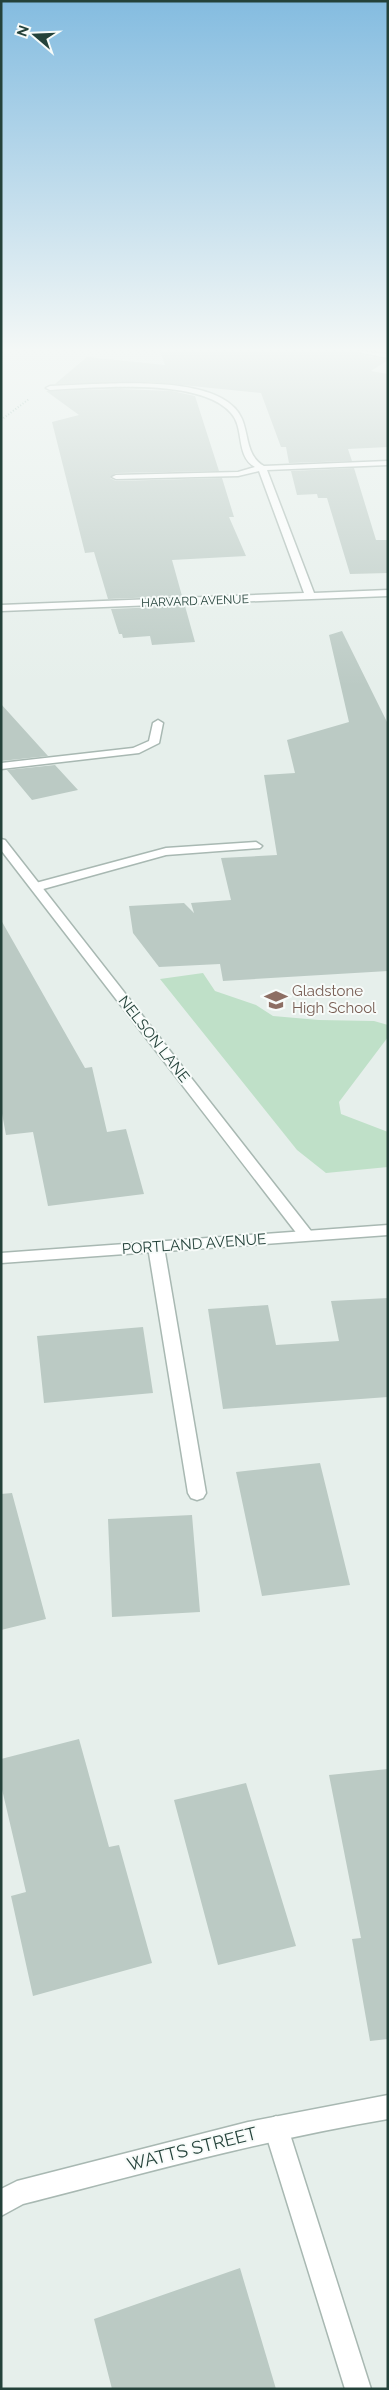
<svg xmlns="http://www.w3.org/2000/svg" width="389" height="2390" font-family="Raleway,sans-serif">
  <rect width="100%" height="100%" fill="#e6efeb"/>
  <path fill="#bfe0c8" d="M203,973L215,991L256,1005L273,1016L319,1020L374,1021L388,1025V1037L339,1102L341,1114L388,1132V1167L326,1173L297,1150L160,979Z"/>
  <path fill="#bbcac4" d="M160,351H357L362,355L388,360L371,371L388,374V447L348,449L352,461L289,463L286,447H281L261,393L152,382L55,384L87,357L165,365Z
    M119,389L172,391L195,396L219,471L116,473L110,478L116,481L222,478L234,517H229L246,556L172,560L182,596L108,599L94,552L85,553L52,422L79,415L46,391Z
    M354,468L376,540H388V573L350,574L327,498H318L317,494L297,495L291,471Z
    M185,606L195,642L152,645L150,636L123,638L122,634H119L111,609Z
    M342,631L388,724V971L223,981L220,964L159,967L133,933L129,906L184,903L194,913L191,903L231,900L221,858L277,855L264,775L295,773L287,740L349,722L329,635Z
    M1,704L48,756L1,761Z
    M55,765L78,790L32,800L7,770Z
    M1,920L85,1068L92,1067L107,1132L126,1129L144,1194L48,1206L33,1132L6,1135L1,1108Z
    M388,1298V1397L223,1409L208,1309L268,1305L276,1345L339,1341L331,1301Z
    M143,1327L153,1393L44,1403L37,1336Z
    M320,1463L350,1585L262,1596L236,1472Z
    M12,1493L46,1619L1,1630V1494Z
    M192,1515L200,1612L112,1617L108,1519Z
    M79,1739L109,1847L119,1845L152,1963L33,1996L11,1896L26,1892L1,1785V1759Z
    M388,1769V2039L370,2041L352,1939L361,1938L329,1775Z
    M246,1783L296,1946L218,1965L174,1800Z
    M240,2268L276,2389H112L94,2319Z"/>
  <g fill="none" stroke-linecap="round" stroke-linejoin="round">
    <defs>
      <path id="service" d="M158,720L163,723L159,743L139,753L1,769V763L133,748L149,741L153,723Z
        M256,842L262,846L260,848L166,855L36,891L30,887L32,884L166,848Z
        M156,1242L161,1243L164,1247L206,1493L203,1498L197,1500L191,1498L188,1493L148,1247L151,1243Z
        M276,2116L284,2120L288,2128L371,2389H345L264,2128L268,2120Z"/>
      <path id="minor" d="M359,351L388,354V358L362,353Z
        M93,384C130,383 225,377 242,419C249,436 246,456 264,466L388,461V465L267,470L314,593L388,590V596L1,611V605L304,593L259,471L238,476L116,479L112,477L116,475L238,472L255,467C235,456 245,428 231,413C200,377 95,388 50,390L46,388L50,386Z
        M1,839L5,840L311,1231L314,1235L311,1239H301L1,850Z
        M388,2095V2119C264,2140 144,2173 23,2204L1,2216V2189L17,2181L248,2122Z"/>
      <path id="tertiary" d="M388,1225V1235L1,1263V1253Z"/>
    </defs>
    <use href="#service" stroke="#a8b8b2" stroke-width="3"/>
    <use href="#minor" stroke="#a8b8b2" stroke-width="3"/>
    <use href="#tertiary" stroke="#a8b8b2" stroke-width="3"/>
    <path stroke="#86b3a5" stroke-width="2" stroke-dasharray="1 2" stroke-linecap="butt" d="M1,420L29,399"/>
    <use href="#service" fill="#fff" fill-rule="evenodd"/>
    <use href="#minor" fill="#fff" fill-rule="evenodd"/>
    <use href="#tertiary" fill="#fff" fill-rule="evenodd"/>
  </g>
  <linearGradient id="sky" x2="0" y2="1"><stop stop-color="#84bce0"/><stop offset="0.51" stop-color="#f4f8f6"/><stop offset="1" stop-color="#f4f8f6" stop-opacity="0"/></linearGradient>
  <rect width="389" height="686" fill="url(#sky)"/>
  <defs>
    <symbol id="school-bare" viewBox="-9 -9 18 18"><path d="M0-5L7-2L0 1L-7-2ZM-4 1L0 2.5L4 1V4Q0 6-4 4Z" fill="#8d6e63" stroke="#f7fbf9" stroke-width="2.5" paint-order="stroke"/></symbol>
  </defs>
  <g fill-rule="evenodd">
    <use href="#school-bare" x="260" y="984" width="32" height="32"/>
  </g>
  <g text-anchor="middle" stroke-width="4" stroke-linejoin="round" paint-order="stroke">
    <g font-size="12" fill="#24423a" stroke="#f7fbf9">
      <text transform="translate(195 601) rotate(-2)" y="4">HARVARD AVENUE</text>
    </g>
    <g font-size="15" fill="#785e54" stroke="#f7fbf9" text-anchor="start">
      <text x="292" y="996">Gladstone<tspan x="292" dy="17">High School</tspan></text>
    </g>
    <g font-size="15" fill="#24423a" stroke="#f7fbf9">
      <text transform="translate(154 1039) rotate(52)" y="5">NELSON LANE</text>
      <text transform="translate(194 1244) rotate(-4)" y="5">PORTLAND AVENUE</text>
    </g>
    <g font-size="18" fill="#24423a" stroke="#f7fbf9">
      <text transform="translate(192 2149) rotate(-14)" y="6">WATTS STREET</text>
    </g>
  </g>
  <rect width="389" height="2390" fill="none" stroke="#24423a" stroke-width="5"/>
  <g transform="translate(35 35) rotate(289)" stroke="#f7fbf9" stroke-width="4" paint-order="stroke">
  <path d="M0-4L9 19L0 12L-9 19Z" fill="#24423a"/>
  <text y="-8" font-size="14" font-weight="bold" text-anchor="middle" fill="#24423a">N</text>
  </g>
</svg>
